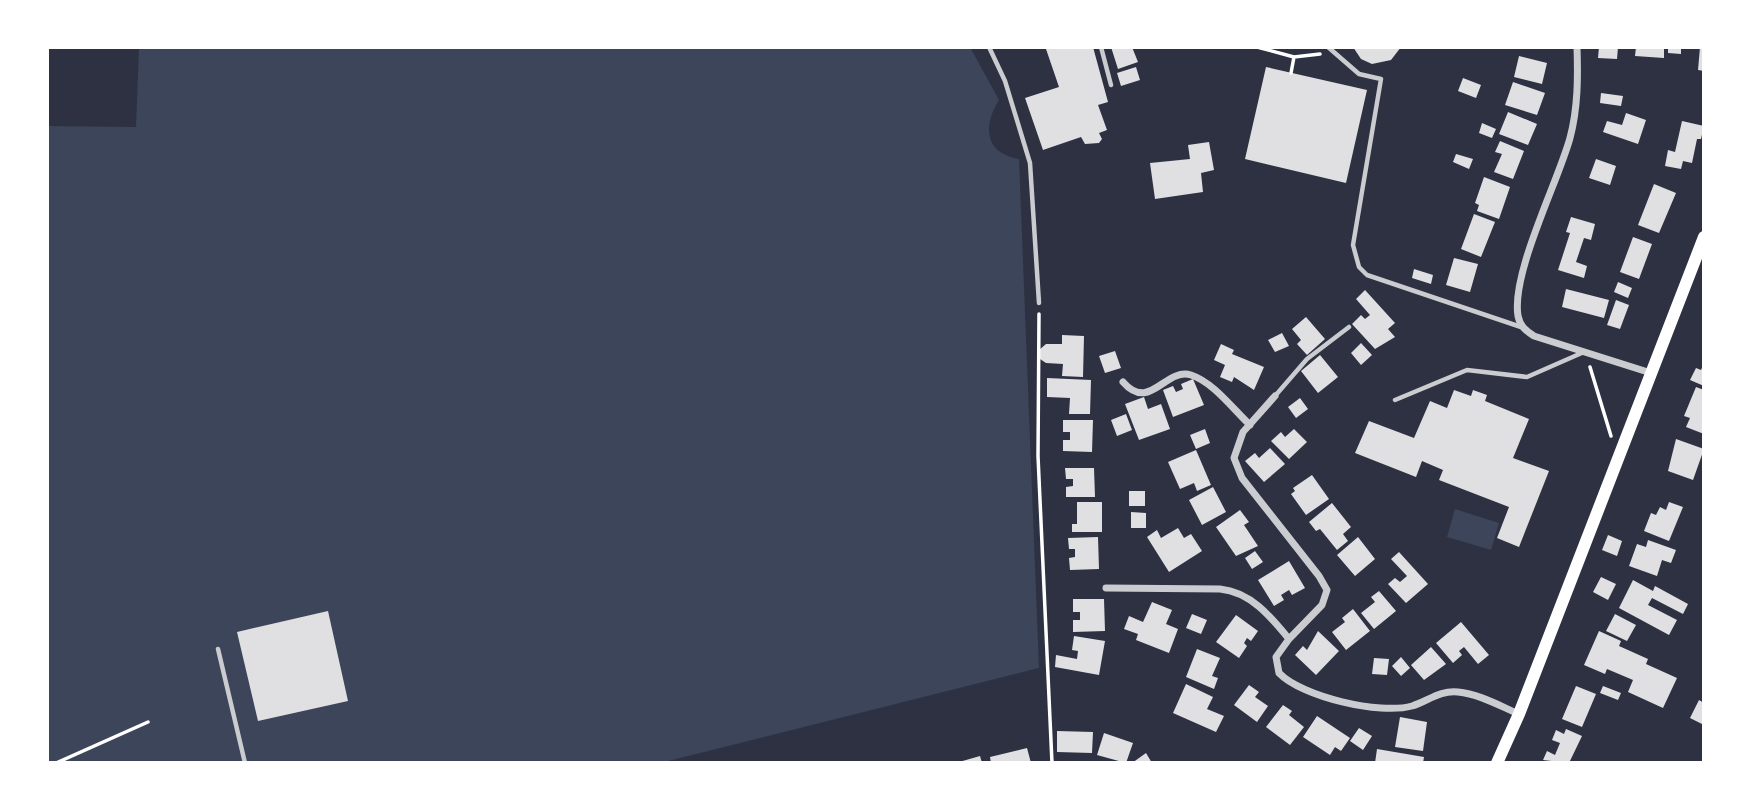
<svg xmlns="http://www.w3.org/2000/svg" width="1751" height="810" font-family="'DM Sans',sans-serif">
  <rect width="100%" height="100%" fill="#2d3142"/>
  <path fill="#3c4559" d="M139,47H970L999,100C983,126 984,153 1019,159L1039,668L660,763H47V126L136,127Z
    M1455,509L1499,523L1491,550L1447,537Z"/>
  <path fill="#e0e0e3" d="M1051,47H1093L1108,102L1098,105L1107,130L1099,133L1102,139L1099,143L1085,144L1081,137L1043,150L1025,98L1059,87L1046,49Z
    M1111,47H1132L1138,62L1118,69Z
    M1353,47H1401L1391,60L1372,64L1361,59Z
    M1599,47H1618L1617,59L1598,58Z
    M1636,47H1664V58L1635,56Z
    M1668,47H1681V54L1668,53Z
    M1700,47H1704V71L1698,70Z
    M1519,56L1547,63L1542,84L1514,77Z
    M1136,67L1140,80L1121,86L1117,73Z
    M1266,67L1367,90L1346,183L1245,159Z
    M1463,78L1481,85L1476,98L1458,91Z
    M1513,82L1545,93L1537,115L1505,105Z
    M1601,93L1623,96L1621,106L1600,103Z
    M1508,112L1537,124L1528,145L1499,134Z
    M1626,113L1646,120L1638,144L1603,132L1607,121L1622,125Z
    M1682,121L1704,126L1701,139H1697L1692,163L1683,161L1681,169L1665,166L1668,150L1675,152Z
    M1482,123L1496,129L1492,138L1479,133Z
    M1500,141L1524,151L1513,179L1494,172L1502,154L1495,152Z
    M1209,142L1214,170L1201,173L1203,192L1155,199L1150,163L1190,159L1188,145Z
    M1456,154L1473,159L1469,169L1453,162Z
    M1596,159L1616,166L1610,185L1589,178Z
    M1484,177L1510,187L1499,219L1477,211L1479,205L1475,203Z
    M1654,184L1676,193L1659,233L1638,225Z
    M1474,214L1495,222L1481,257L1461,249Z
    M1571,217L1595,224L1591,240L1584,238L1576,262L1587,266L1584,278L1558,270L1570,233L1566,232Z
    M1633,237L1652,244L1639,279L1620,272Z
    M1454,258L1478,264L1470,292L1446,285Z
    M1414,269L1433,275L1431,284L1412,278Z
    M1618,282L1632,288L1628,298L1614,292Z
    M1566,289L1609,300L1604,318L1562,307Z
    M1365,290L1395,323L1388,329L1395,337L1375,349L1352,324L1361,315L1365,319L1370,315L1356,299Z
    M1616,300L1629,305L1620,329L1607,325Z
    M1306,317L1325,339L1307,355L1297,344L1301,340L1292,329Z
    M1282,333L1289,346L1275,352L1268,340Z
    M1062,335L1084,336L1083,377L1062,376L1063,364L1046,363L1040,359L1039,350L1046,344H1062Z
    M1361,343L1372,355L1361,365L1351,353Z
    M1221,344L1234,350L1232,354L1264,367L1254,390L1234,377L1232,382L1220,377L1225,365L1214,360Z
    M1115,351L1121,368L1105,373L1099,356Z
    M1320,355L1338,377L1318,393L1301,371Z
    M1704,363V386L1690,380L1696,368L1701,370Z
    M1047,378L1091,380L1090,414H1069L1070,398L1047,397Z
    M1193,379L1204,405L1173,417L1163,390L1173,386L1176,392L1183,389L1181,384Z
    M1696,387L1704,390V434L1686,427L1690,418L1684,416Z
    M1454,390L1471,396L1473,390L1487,395L1485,401L1529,419L1513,458L1549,471L1519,547L1497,538L1509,507L1439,480L1443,470L1422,461L1416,477L1355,453L1369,421L1414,438L1430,401L1447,408Z
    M1144,397L1148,409L1161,404L1170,429L1139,440L1125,404Z
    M1300,398L1308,409L1296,418L1288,407Z
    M1126,414L1132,430L1117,436L1111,420Z
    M1063,420H1093L1092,452L1063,451V440H1070V432H1063Z
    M1205,429L1210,443L1196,449L1190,435Z
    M1294,429L1307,442L1289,459L1271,441L1281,432L1285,437Z
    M1676,439L1704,449L1693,480L1668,471Z
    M1270,448L1285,464L1264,482L1245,461L1255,453L1259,458Z
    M1196,450L1211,485L1197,491L1194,483L1180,489L1168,462Z
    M1065,468H1094L1095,497H1066V487L1073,486V479H1066Z
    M1312,475L1329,499L1306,515L1291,494L1295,491L1293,488Z
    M1213,487L1226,512L1202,525L1189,500Z
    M1129,491H1145V506H1129Z
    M1077,502H1102V532H1072V524H1077Z
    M1669,502L1683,507L1669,541L1644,531L1651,513L1656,515L1660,507L1666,510Z
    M1332,503L1351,527L1343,534L1348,541L1337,550L1320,529L1316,531L1309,522Z
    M1240,510L1249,522L1244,525L1258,546L1236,556L1216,527Z
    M1131,512L1146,513V528H1131Z
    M1178,528L1184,538L1191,534L1202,551L1169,572L1147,537L1157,530L1161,538Z
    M1608,535L1622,541L1617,556L1602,550Z
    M1098,537L1099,569L1070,570L1069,558L1075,557V549H1069L1068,538Z
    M1358,537L1375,559L1355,576L1337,555Z
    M1648,540L1676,550L1671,563L1662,560L1657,576L1629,566L1637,544L1646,547Z
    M1255,551L1263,562L1252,569L1245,558Z
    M1399,552L1428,584L1406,603L1388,584L1395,578L1400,582L1407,576L1391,559Z
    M1289,561L1305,588L1292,595L1289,590L1281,595L1284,600L1274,606L1258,580Z
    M1601,577L1616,584L1608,600L1593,592Z
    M1633,580L1653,591L1655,586L1688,604L1683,614L1652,598L1648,605L1677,620L1669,635L1619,608Z
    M1379,591L1396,611L1374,629L1361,613L1375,602L1371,597Z
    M1073,599H1104L1105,631L1073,632V620H1080V612H1073Z
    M1152,602L1172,610L1166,624L1178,629L1169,653L1136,640L1138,634L1124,629L1129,616L1143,622Z
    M1353,609L1370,631L1346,650L1332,632L1345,622L1342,618Z
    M328,611L348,701L258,721L237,632Z
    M1192,614L1207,620L1201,634L1186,628Z
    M1615,614L1636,625L1627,641L1606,631Z
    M1236,615L1258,631L1251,641L1247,638L1244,643L1247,646L1239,658L1216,642Z
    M1461,622L1489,655L1478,664L1464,647L1459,651L1462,655L1453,663L1436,643Z
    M1318,631L1339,651L1316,675L1295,655L1303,646L1307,650Z
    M1599,631L1621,641L1619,646L1648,659L1646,664L1677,678L1663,708L1628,692L1633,680L1607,669L1605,674L1584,665Z
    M1074,636L1105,641L1099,675L1055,667L1056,655L1077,659L1078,651L1072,650Z
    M1431,647L1446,664L1424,680L1411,665Z
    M1197,649L1220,658L1212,676L1218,678L1214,689L1186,677Z
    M1401,657L1410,668L1401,676L1392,666Z
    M1374,658L1389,659L1387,675L1372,674Z
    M1186,684L1213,697L1207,709L1224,716L1216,732L1173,713Z
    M1249,685L1259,692L1255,697L1268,706L1257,722L1234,705Z
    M1576,686L1596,694L1582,727L1562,719Z
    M1603,686L1621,693L1618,700L1600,693Z
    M1699,700L1704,703V725L1690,718Z
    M1283,705L1292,711L1289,715L1304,727L1290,745L1266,727Z
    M1317,716L1350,738L1341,751L1335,747L1330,755L1303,737Z
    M1400,717L1427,722L1423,751L1395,747Z
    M1359,728L1372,736L1363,750L1350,741Z
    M1566,729L1582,736L1569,763L1543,760L1547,751L1555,755L1560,743L1552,740L1556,730L1564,734Z
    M1057,731L1093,732L1092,753L1057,752Z
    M1104,733L1133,743L1126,763L1097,755Z
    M1027,748L1031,763H991L990,757Z
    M1377,749L1424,757L1423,763H1375Z
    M1146,753L1152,763H1132Z
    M980,756L982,763H959V762Z"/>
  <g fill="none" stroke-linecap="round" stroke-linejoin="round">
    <path stroke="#fff" stroke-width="3.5" d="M1257,47L1294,57L1320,54
      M1291,73L1294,57
      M1039,314L1038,456L1052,763
      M1590,367L1611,436
      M56,763L148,722"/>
    <path stroke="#caccd0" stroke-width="4.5" d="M989,47L1005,81L1030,163L1039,303
      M1101,47L1111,85
      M1328,47L1359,74L1381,79L1353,245L1359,267L1367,275L1521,327
      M1275,396L1307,359L1349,327
      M1395,400L1467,370L1527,377L1584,352
      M218,649L245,763"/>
    <path stroke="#caccd0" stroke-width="7" d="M1577,47C1578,77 1578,108 1570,138C1558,182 1511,273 1518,316C1520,326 1526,331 1534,336L1651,373
      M1123,382C1150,413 1165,367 1191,375C1213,382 1233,409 1250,425
      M1275,396L1243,432L1234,458L1242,478L1319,576L1327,590L1322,605L1289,639
      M1106,588L1220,589C1251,592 1271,617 1289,639L1276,657L1279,673C1302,697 1380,715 1412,706C1428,701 1440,690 1458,692C1479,694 1500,706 1519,714"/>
    <path stroke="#fff" stroke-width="12" d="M1497,763L1519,714L1704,237"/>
  </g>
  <rect width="1751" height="810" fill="none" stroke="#ffffff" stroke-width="98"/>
</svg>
